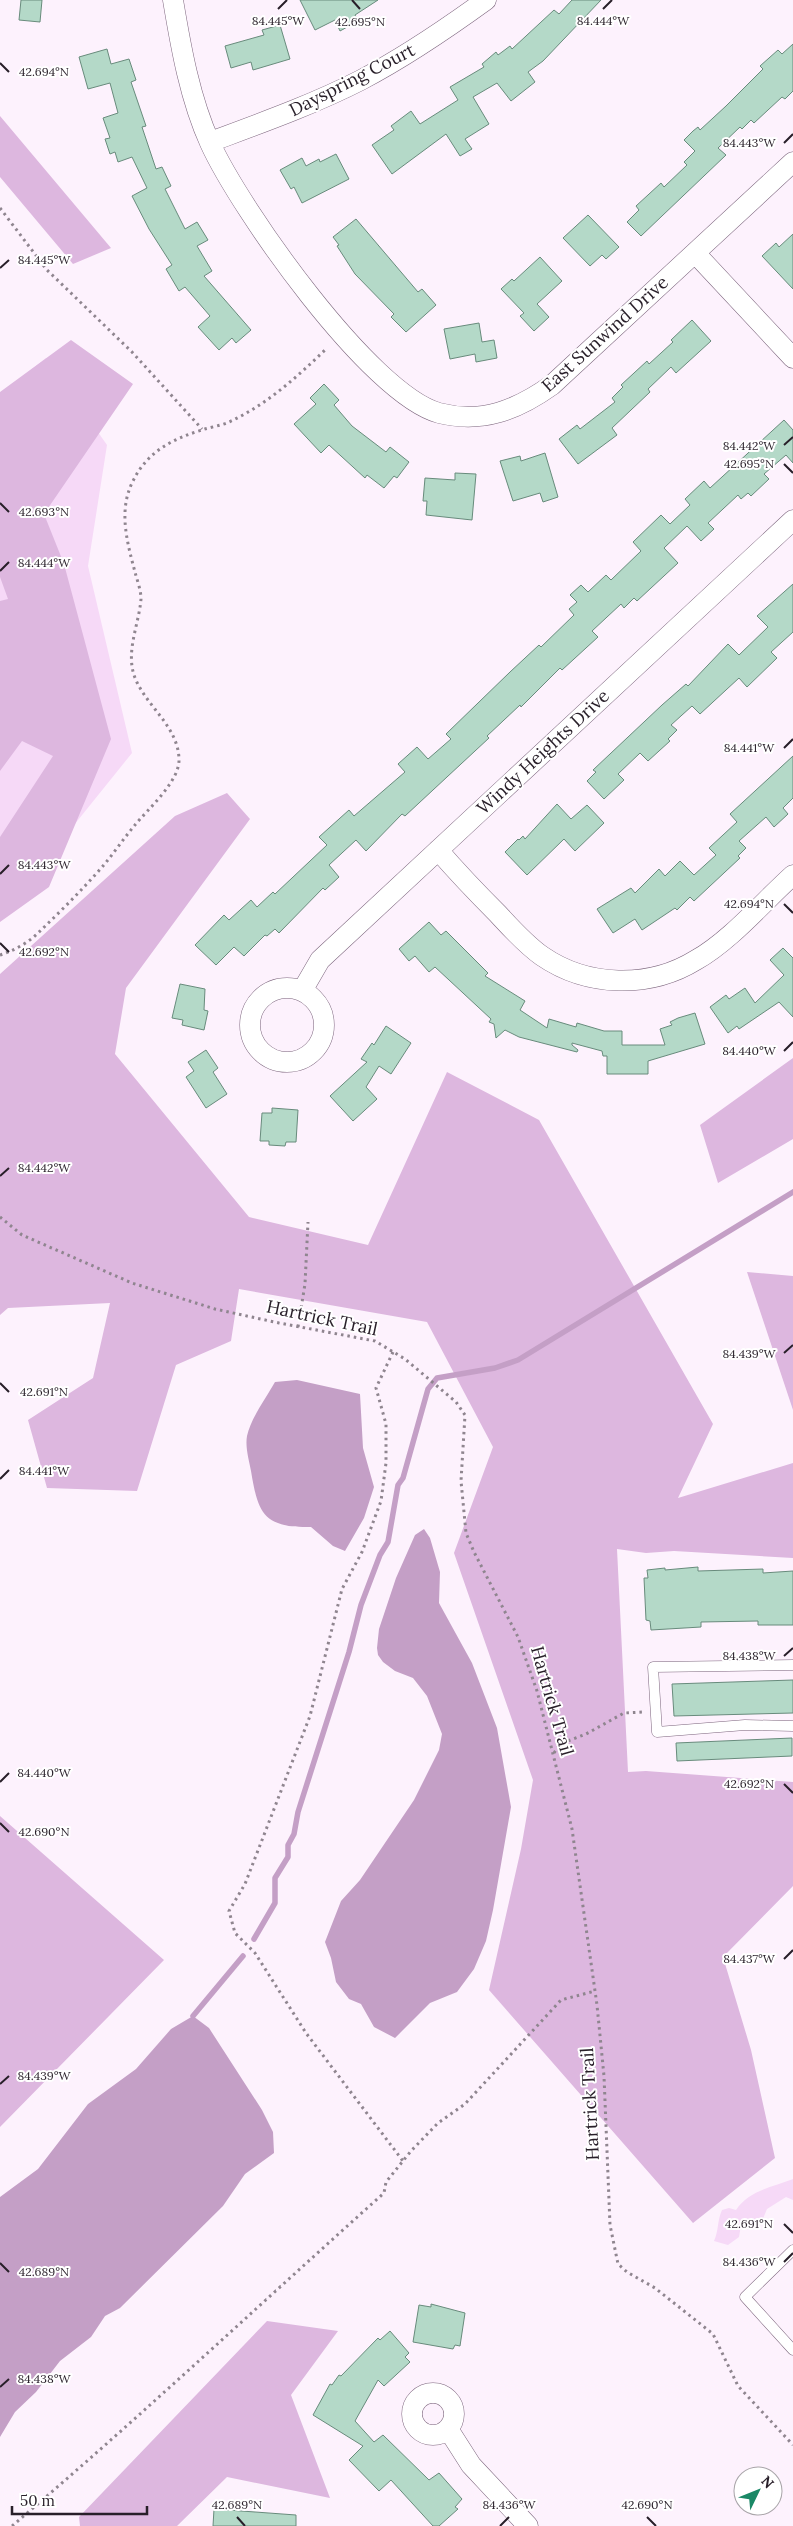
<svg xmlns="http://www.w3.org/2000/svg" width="793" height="2526" font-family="Lora,serif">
  <rect width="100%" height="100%" fill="#fdf2fd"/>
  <path fill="#f6d9f7" d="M46,358L107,445L88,566L132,753L0,917V394Z
    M793,2179V2200L786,2197L767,2209L762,2221L741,2225L739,2237L728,2245L714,2241C719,2230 717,2221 722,2210L729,2208L736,2210C749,2190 773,2187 793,2179Z"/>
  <path fill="#ddb7df" d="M0,116L111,248L73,264L0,177Z
    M71,340L133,384L44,514L64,564L111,739L49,887L0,922V837L53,756L22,741L0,771V601L8,599L0,577V392Z
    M227,793L250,819L126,988L115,1054L249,1217L368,1245L447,1072L539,1120L713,1424L678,1498L793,1463V1558L674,1551L646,1553L617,1549L628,1772L646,1771L793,1782V1886L723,1957L751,2050L775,2158L693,2223L489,1990L521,1849L533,1780L454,1553L493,1447L427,1322L239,1289L231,1341L176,1365L137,1491L47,1488L28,1420L93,1378L110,1303L8,1308L0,1315V974L175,816Z
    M793,1058V1139L718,1183L700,1125Z
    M747,1272L793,1276V1410Z
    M0,1816L164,1960L0,2127Z
    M267,2321L338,2331L291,2395L330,2498L227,2477L177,2526H80L79,2517Z"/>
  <path fill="#c49fc6" d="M297,1380L360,1394L363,1448L374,1487L364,1518L345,1551L333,1546L311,1527C263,1528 258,1513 251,1471C249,1460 245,1447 247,1436C251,1418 266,1398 275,1382Z
    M424,1529L430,1538L440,1572L439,1603L472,1663L497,1728L511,1807L493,1910L486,1941L474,1969L457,1992L430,2003L395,2038L374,2027L361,2004L349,1999L336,1982L331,1958L325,1942L341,1901L360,1880L414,1800L439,1750L442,1734L427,1696L413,1678L395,1671L383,1662L378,1655L377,1648L379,1629L396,1578L415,1535Z
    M193,2016L209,2028L262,2110L273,2132L274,2153L245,2174L223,2206L120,2308L105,2316L91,2337L60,2361L36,2392L15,2412L0,2437V2197L38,2169L88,2104L136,2069L171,2029Z"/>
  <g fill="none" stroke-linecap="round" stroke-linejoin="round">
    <path stroke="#c49fc6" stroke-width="5.5" d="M254,1939L275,1903V1878L288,1857V1845L294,1834L298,1812L349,1652L361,1605L380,1555L388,1542L398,1485L403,1478L428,1389L437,1378L495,1368L518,1360L793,1192
      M193,2016L243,1956"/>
  </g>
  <path fill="#b4d9c8" stroke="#688b7c" d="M21,0H42L40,22L19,20Z
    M300,0H378L355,15L358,21L340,31L335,20L315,30Z
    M572,0H601L543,61L528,72L535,82L511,101L497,83L473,97L489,124L465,139L472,149L460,156L446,134L392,174L372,145L394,130L391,126L411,111L420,124L458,100L450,87L484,67L482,64L496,52L498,55L510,46L512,49L554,10L559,14Z
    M280,25L290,59L253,70L251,62L231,68L225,46L264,35L262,30Z
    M793,44V91L785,99L782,97L754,123L751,120L742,129L740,127L718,148L726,155L641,236L627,222L639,210L636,206L661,183L664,187L687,165L684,162L695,151L684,140L693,131L698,127L700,130L726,106L763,69L760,66L778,50L782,54Z
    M107,49L111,64L129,59L136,80L131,82L146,126L142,127L156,169L162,167L171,186L165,189L185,229L197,222L208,240L197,246L212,271L204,276L251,330L236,343L232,338L219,350L198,327L210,316L185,287L179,291L166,269L172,265L149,229L132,196L147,188L132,157L118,162L115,152L110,154L105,139L110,138L103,118L118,113L110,83L88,89L79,57Z
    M336,154L349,179L302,203L294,187L291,189L280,170L302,158L306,166L319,159L320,162Z
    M588,215L619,247L606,259L602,255L590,266L563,238Z
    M356,219L418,292L422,289L436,305L406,332L391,317L394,314L355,274L337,246L339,245L333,237Z
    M793,234V289L762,256L776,243L779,247Z
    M540,257L562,281L537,304L549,317L534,331L520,316L524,313L501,289L512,279L514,281Z
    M692,320L711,341L676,373L671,367L648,389L650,392L612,428L617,435L578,464L559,439L577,425L580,429L615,402L612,398L623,387L621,385L647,361L649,364L673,342L671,340Z
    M479,323L482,342L494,340L497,358L476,362L475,354L450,359L444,329Z
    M324,384L339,400L334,405L352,426L386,452L390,447L409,462L397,478L394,476L384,488L367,475L365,478L329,445L321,453L294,424L316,404L310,398Z
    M784,420L793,430V463L786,455L764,474L769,479L751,496L748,493L741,499L738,495L708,523L714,529L701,541L687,526L664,548L678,563L637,601L634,598L624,608L621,604L592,631L598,637L562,670L560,668L521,707L520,705L487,736L489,738L405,816L402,814L366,851L356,840L329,865L339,877L325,890L323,888L279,933L275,929L267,936L265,935L244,956L234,947L216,965L195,945L224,915L229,920L251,900L257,907L273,892L275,894L327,845L319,837L349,810L354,816L405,772L398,764L417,747L428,759L451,739L446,734L510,672L539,645L541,647L574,615L569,609L577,602L570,595L581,585L588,592L606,575L611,580L641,551L633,542L661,515L670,524L690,505L685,499L704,481L710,488Z
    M545,453L558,497L543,502L540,493L513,501L500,461L520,456L521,461Z
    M455,473L476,474L472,520L426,515L427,501H423L425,478L455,480Z
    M793,584V632L771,652L777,658L747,687L739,678L700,714L692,706L671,725L677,730L668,739L670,741L648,761L640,753L618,774L624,780L604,799L587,781L596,772L593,770L662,705L686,684L688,686L728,644L739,655L768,627L757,616Z
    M793,756V798L783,808L788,814L774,827L766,817L739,841L746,848L738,856L740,858L694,901L690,897L677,910L675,908L642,930L635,919L613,933L597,909L631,888L635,893L659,869L665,876L680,861L694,875L716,855L709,848L737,822L730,814Z
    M557,804L571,819L587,805L604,823L575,851L564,839L527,875L505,852L518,839L519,840L523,836L525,839Z
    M429,922L441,935L446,931L488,973L485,976L525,1001L520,1010L547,1028L549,1019L576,1027L577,1023L604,1031H622V1045H665L660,1029L672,1025L670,1022L678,1018L695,1013L705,1044L648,1061V1074H607V1056H603L602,1051L572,1043V1045L578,1050L577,1052L519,1037L505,1030L496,1038L494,1024L489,1022L491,1019L435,967L429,972L415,956L409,961L399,949Z
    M783,948L793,958V1017L779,1002L739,1029L737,1026L728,1033L710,1007L726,995L729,999L745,988L755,1003L784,975L770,960Z
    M180,984L205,989L204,1010L208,1011L204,1030L182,1025L183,1020L172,1018Z
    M386,1026L411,1043L391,1074L379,1066L366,1087L377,1099L353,1121L330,1096L367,1062L361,1059L372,1043L374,1045Z
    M206,1050L218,1068L213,1072L227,1094L206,1108L186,1077L194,1071L188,1062Z
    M272,1108L298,1110L296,1142H286L285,1146L269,1145V1141H260L262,1113H272Z
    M698,1567V1571L763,1569V1573L793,1571V1625H758V1621L701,1622V1627L651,1630L650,1621L646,1620L644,1578H648L647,1570L665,1568V1570Z
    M793,1680V1713L674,1716L672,1684Z
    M792,1738V1756L677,1761L676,1743Z
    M431,2304L465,2313L460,2346L455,2345L453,2349L413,2342L419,2305L431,2307Z
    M390,2331L409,2353L405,2357L410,2362L384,2386L378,2380L355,2421L374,2442L383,2435L429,2480L439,2473L462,2499L455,2507L458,2509L439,2526H433L391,2480L379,2491L349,2460L363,2446L313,2415L330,2384L332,2385L339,2375L341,2376L378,2338L380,2340Z
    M214,2509L296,2515V2526H213Z"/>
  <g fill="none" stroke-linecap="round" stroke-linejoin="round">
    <defs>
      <path id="service" d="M793,1665L653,1667L657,1732L745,1725L793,1726
        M793,2250L745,2297L793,2350"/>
      <path id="minor" d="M173,0C181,48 190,99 210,143C240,209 370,394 439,413C482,424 517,410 552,385L793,162
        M210,142C261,123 312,105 361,80C405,57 446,29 486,0
        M695,253L793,358
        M438,850C457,872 477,893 498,914C511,928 525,944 542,956C587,987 649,989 696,960C730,941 764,901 793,875
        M250 1025a37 37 0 1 1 74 0a37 37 0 1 1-74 0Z
        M302,991L320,960L793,520
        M412 2414a21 21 0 1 1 42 0a21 21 0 1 1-42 0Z
        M448,2429L471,2465L528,2526"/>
    </defs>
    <use href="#service" stroke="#7c657d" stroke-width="11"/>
    <use href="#minor" stroke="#7c657d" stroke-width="21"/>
    <path stroke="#8f858f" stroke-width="3" stroke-dasharray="2.5 4" stroke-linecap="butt" d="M0,208L47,270L132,352L202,429
      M0,955C13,951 28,943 38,933C60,912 83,889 103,866C114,853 124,838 135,825C148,809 180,781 179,759C178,725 144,705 134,675C126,650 139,624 141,599C141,590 137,580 135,572C127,542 118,510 133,481C147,452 172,439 202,430C210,427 220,426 229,422C266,405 296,378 325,350
      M0,1217L22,1235L132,1283L215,1309L279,1323L375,1341L405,1359L456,1402L465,1415L461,1481L466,1533L474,1552L518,1637L537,1691L572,1829L597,2005L604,2076L610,2225L618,2264L627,2272L655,2288L713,2334L738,2386L793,2445
      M298,1327L305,1284L308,1222
      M393,1352L376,1388L386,1424V1463L381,1501L362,1552L342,1589L310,1716L245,1884L229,1911L235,1933L255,1953L306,2033L403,2161
      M554,1753L560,1744L586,1734L624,1713L643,1712
      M12,2526C139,2418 260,2304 384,2193L386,2182L411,2151L438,2123L465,2104L561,2000L595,1991"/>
    <use href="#service" stroke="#fff" stroke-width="10"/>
    <use href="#minor" stroke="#fff" stroke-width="20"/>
  </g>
  <path fill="none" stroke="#281f29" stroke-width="2" d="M352,0L360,9M278,9L287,0M603,9L612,0M0,63L9,72M784,143L793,134M0,268L9,260M784,445L793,437M784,464L793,473M0,503L9,512M0,571L9,562M784,748L793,739M0,874L9,865M784,904L793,913M0,943L9,952M784,1051L793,1042M0,1176L9,1168M784,1353L793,1345M0,1383L9,1392M0,1479L9,1470M784,1656L793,1648M0,1782L9,1773M784,1784L793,1793M0,1823L9,1832M784,1959L793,1950M0,2084L9,2076M784,2224L793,2233M784,2262L793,2253M0,2263L9,2272M0,2387L9,2379M237,2517L245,2526M647,2517L656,2526M500,2526L509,2517"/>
  <g text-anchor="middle" stroke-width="4" stroke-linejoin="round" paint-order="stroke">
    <g font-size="18" fill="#281f29" stroke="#fff">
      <text transform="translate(352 80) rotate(-27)" y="6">Dayspring Court</text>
      <text transform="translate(605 334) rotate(-42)" y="6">East Sunwind Drive</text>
      <text transform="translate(543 752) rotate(-43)" y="6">Windy Heights Drive</text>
      <text transform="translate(322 1318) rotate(12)" y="6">Hartrick Trail</text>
      <text transform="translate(552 1701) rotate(74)" y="6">Hartrick Trail</text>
      <text transform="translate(590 2104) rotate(-93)" y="6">Hartrick Trail</text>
    </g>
  </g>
  <g font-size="12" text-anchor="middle" fill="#281f29" stroke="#fff" stroke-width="4" stroke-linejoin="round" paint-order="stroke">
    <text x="278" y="25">84.445°W</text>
    <text x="603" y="25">84.444°W</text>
    <text x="360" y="26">42.695°N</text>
    <text x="44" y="76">42.694°N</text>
    <text x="749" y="147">84.443°W</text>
    <text x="44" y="264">84.445°W</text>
    <text x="749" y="450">84.442°W</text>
    <text x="749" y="468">42.695°N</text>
    <text x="44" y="516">42.693°N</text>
    <text x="44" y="567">84.444°W</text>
    <text x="749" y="752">84.441°W</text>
    <text x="44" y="869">84.443°W</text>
    <text x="749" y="908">42.694°N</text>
    <text x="44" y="956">42.692°N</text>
    <text x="749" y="1055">84.440°W</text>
    <text x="44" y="1172">84.442°W</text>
    <text x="749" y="1358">84.439°W</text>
    <text x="44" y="1396">42.691°N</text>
    <text x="44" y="1475">84.441°W</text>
    <text x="749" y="1660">84.438°W</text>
    <text x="44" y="1777">84.440°W</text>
    <text x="749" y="1788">42.692°N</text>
    <text x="44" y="1836">42.690°N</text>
    <text x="749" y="1963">84.437°W</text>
    <text x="44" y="2080">84.439°W</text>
    <text x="749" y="2228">42.691°N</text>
    <text x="749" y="2266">84.436°W</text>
    <text x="44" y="2276">42.689°N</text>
    <text x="44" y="2383">84.438°W</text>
    <text x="237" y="2509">42.689°N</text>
    <text x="647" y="2509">42.690°N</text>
    <text x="509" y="2509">84.436°W</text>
  </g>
  <g transform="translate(758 2491) rotate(47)"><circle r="24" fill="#ffffff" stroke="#a9a5a9"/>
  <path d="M0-4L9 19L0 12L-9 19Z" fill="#1b8866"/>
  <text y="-8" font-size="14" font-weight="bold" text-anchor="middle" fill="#281f29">N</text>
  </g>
  <path d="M12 2506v8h135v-8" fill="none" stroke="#281f29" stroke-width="2.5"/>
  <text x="20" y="2506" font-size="15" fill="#281f29" stroke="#ffffff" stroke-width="4" paint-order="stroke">50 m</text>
</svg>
